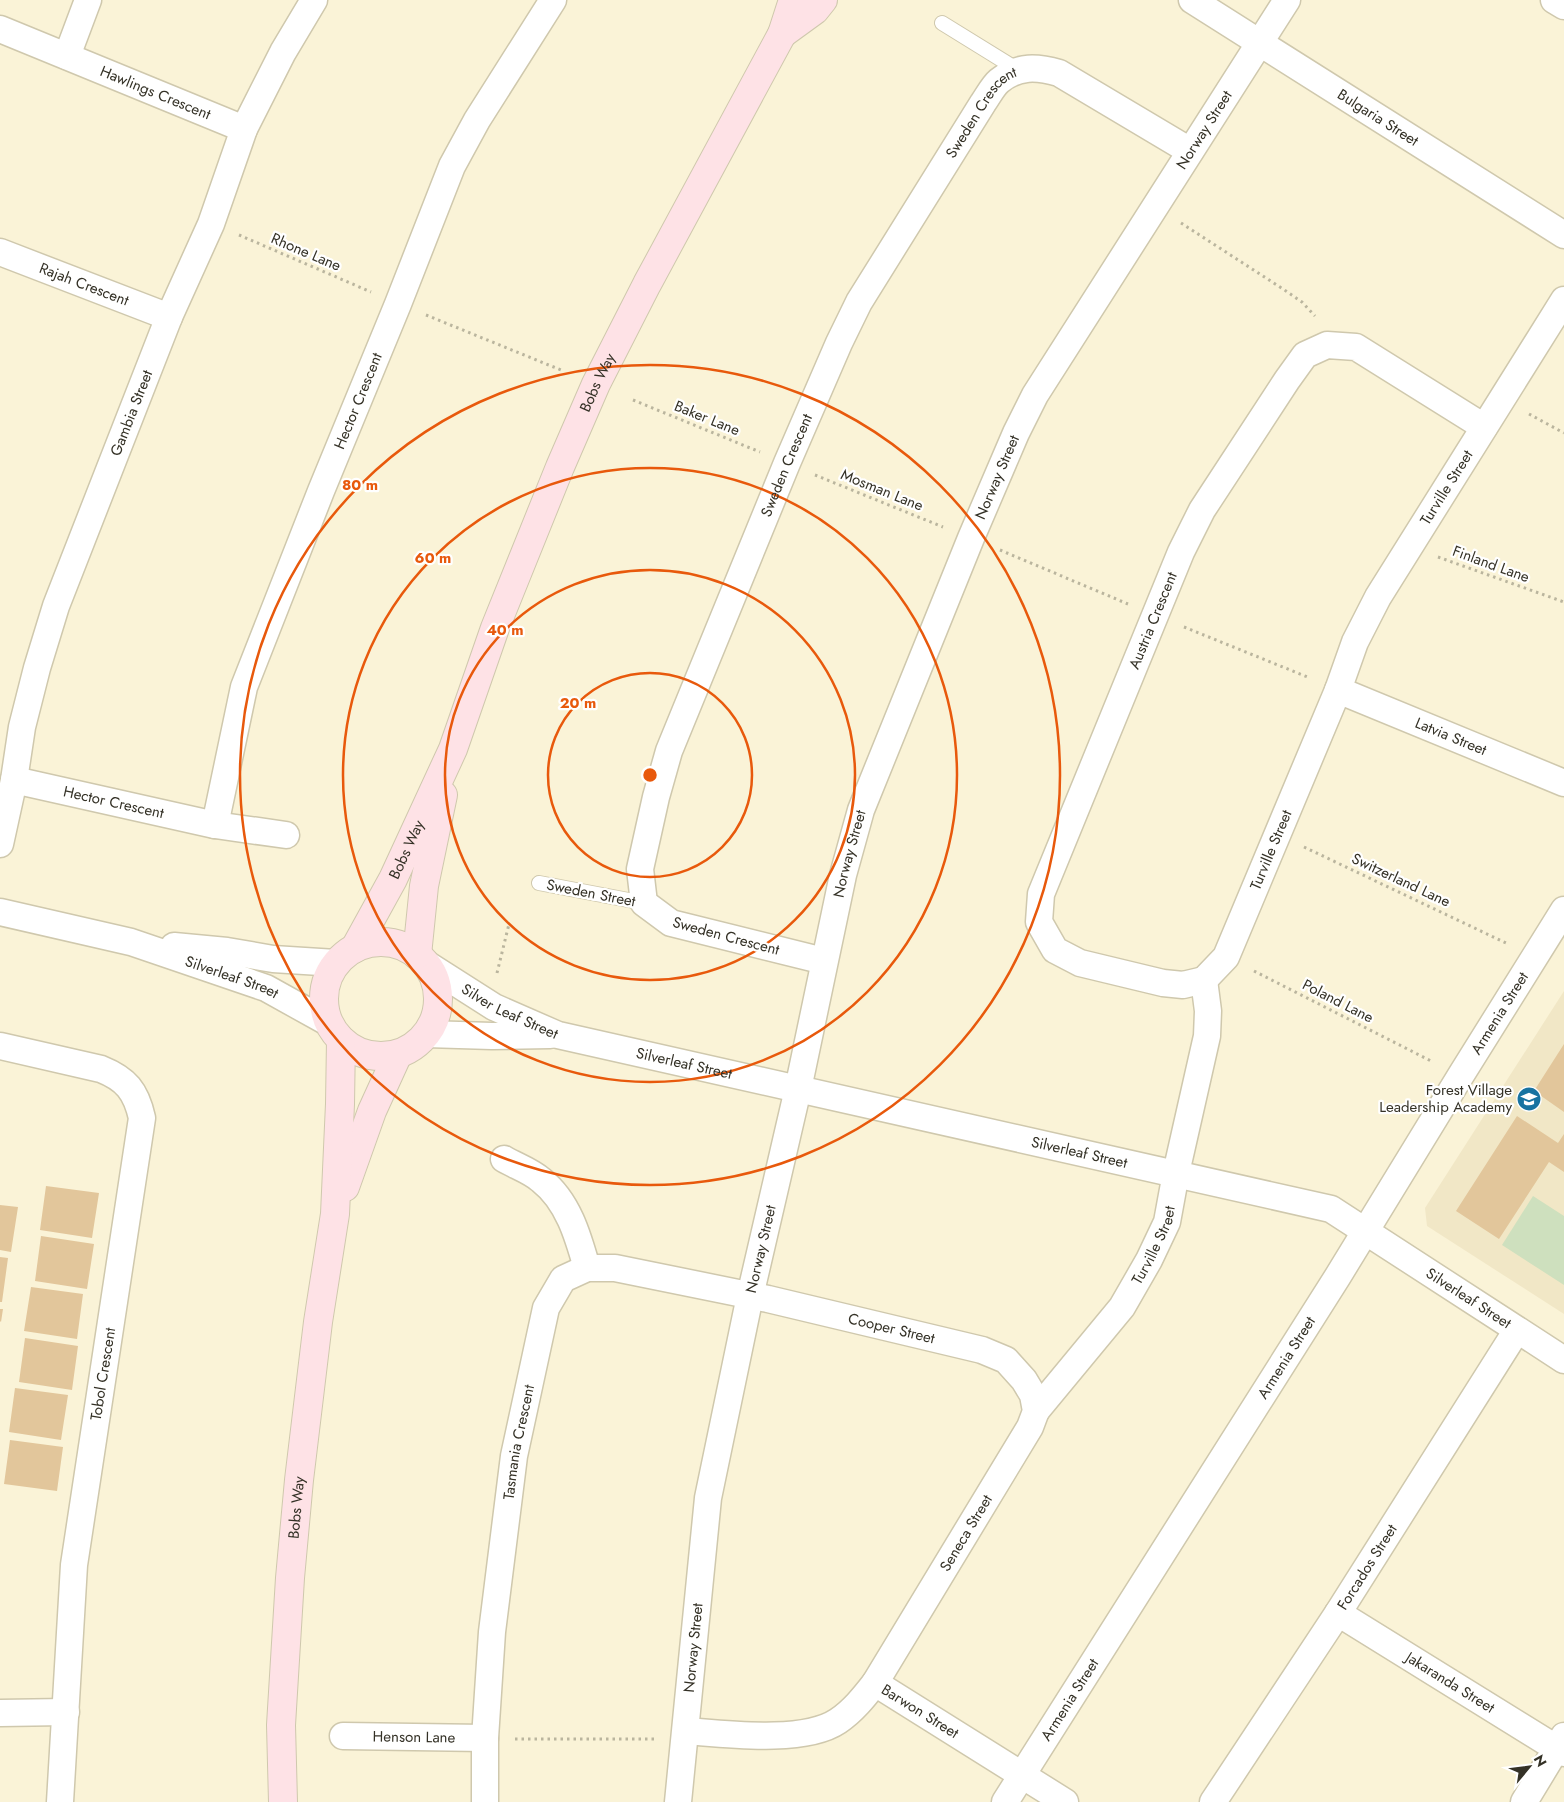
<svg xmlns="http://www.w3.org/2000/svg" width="1564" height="1802" font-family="Jost,sans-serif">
  <rect width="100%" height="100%" fill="#faf3d7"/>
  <path fill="#f1e7c6" d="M1564,991V1314L1427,1226L1425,1208Z"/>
  <path fill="#cee0be" d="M1533,1196L1564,1216V1285L1502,1245Z"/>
  <path fill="#e2c69b" d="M1564,1044V1112L1534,1091Z
    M1517,1116L1558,1143L1564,1134V1172L1549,1162L1499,1239L1456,1211Z
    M46,1186L99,1193L92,1238L40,1230Z
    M0,1205L18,1207L11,1252L0,1250Z
    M41,1236L94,1244L87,1289L35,1281Z
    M0,1257L8,1258L2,1302H0Z
    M31,1287L83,1294L77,1339L24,1331Z
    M0,1309H3L1,1322L0,1321Z
    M25,1338L78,1346L72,1390L19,1382Z
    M15,1388L68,1395L61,1440L9,1432Z
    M10,1440L63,1447L57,1491L4,1484Z"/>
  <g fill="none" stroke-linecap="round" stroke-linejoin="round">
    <defs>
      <path id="lane" d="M942,23L1018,70
        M539,883L644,903"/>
      <g id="street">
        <path id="s1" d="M1192,0L1564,235"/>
        <path d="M1554,0L1564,6"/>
        <path id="s2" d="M0,29L244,129"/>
        <path d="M67,56L88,0"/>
        <path id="s3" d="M0,252L169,317"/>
        <path id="s4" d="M1338,690L1564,783"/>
        <path id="s5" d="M14,780L215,825L286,835"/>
        <path id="s6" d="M215,825L244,687L321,491L398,304L452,166L477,120L553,0"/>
        <path id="s7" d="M0,844L14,780L22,727L37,668L56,606L169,317L211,224L244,129L283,52L314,0"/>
        <path id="s8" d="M0,912L131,942L266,988L329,1023"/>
        <path d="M174,946L227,951L273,959L336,963"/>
        <path id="s9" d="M824,961L671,923L644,903L640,869L656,797L669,751L787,463L839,343L859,302L983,103C988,96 993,86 999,81C1018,65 1038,67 1059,73L1190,151"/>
        <path id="s10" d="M425,963L494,1007L558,1035L1331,1209L1564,1360"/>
        <path id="s11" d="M1204,980L1183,985L1163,983L1080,963L1055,950L1039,922L1041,894L1181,552L1202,510L1287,380L1305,355L1327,345L1356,347L1484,427"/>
        <path id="s12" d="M1204,980L1226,957L1338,690L1355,642L1378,597L1564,300"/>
        <path d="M426,1034L492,1036L550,1035"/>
        <path d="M0,1046L101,1069C126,1079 136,1091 142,1118L74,1565L60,1802"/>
        <path d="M504,1159C516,1166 531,1171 541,1180C568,1201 578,1236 587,1268"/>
        <path id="s13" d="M1036,1411L1122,1307L1149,1260L1167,1222L1176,1173L1207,1036L1208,1011L1204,980"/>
        <path id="s14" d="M1338,1613L1564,1753"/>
        <path d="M0,1713L66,1712"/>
        <path id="s15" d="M686,1731C726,1734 804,1744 838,1721C853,1711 864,1697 875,1683L1065,1802"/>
        <path id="s16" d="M343,1736L485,1738"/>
        <path id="s17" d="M485,1802V1738L492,1632L514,1456L546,1308L563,1279L587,1268H615L768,1299L982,1350L1006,1360L1024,1380L1033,1395L1036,1411L1030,1427L875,1683"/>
        <path id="s18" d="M678,1802L708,1498L750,1296L798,1089L843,875L861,810L971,538L1016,433L1035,395L1287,0"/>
        <path id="s19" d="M1005,1802L1338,1276L1461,1075L1564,910"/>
        <path id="s20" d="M1213,1802L1338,1613L1517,1330"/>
        <path d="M1524,1802L1564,1736"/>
      </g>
      <g id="secondary">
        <path d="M782,34L815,10L823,0"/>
        <circle cx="381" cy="999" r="57"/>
        <path id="s21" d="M355,948L393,879L453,749L495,628L560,467L596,384L647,284L782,34L793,0"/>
        <path d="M417,955L424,886L443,795"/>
        <path d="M345,1187L372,1111L398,1054"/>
        <path id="s22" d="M283,1802L281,1725L290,1578L299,1480L318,1322L335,1214L340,1104L341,1040"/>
      </g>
    </defs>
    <use href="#lane" stroke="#cfc8ad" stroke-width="16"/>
    <use href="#street" stroke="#cfc8ad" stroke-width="29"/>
    <use href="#secondary" stroke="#cfc8ad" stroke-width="30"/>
    <path stroke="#bab59e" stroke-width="3" stroke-dasharray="2.5 4" stroke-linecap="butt" d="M1181,223L1283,289L1302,302L1315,316
      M239,235L371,292
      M426,315L561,370
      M633,400L760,452
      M1529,414L1564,433
      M815,475L943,527
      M1000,550L1128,604
      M1438,557L1564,602
      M1184,627L1310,678
      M1304,847L1506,943
      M1254,971L1433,1062
      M497,973L509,924
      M515,1739H654"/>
    <use href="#lane" stroke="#fff" stroke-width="14"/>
    <use href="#street" stroke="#fff" stroke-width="26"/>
    <use href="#secondary" stroke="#fee2e6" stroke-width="28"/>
  </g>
  <g fill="none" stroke="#e8590c" stroke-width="2.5">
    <circle cx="650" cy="775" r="102"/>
    <circle cx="650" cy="775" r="205"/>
    <circle cx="650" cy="775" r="307"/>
    <circle cx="650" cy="775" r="410"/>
  </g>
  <defs>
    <symbol id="school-disc" viewBox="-11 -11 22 22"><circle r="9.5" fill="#1873a1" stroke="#fff"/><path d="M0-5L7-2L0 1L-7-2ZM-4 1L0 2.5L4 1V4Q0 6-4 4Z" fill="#fff"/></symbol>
  </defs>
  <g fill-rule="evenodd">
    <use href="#school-disc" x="1515" y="1085" width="28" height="28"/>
  </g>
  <g text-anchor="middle" stroke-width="4.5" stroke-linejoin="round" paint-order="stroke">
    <g font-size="15" fill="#343126" stroke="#fff">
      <text dy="5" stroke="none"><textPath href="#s2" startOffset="168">Hawlings Crescent</textPath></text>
      <text dy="5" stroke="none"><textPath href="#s9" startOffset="1061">Sweden Crescent</textPath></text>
      <text dy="5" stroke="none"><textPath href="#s1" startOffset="220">Bulgaria Street</textPath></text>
      <text dy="5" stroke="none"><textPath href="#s18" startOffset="1775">Norway Street</textPath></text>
      <text transform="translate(306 252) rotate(23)" y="5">Rhone Lane</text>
      <text dy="5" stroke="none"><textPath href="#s3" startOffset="90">Rajah Crescent</textPath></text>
      <text dy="5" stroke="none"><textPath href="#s21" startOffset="616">Bobs Way</textPath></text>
      <text dy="5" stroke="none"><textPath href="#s6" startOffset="449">Hector Crescent</textPath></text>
      <text dy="5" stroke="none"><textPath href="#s7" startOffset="452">Gambia Street</textPath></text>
      <text transform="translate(707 418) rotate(22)" y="5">Baker Lane</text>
      <text dy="5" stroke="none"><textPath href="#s9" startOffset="656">Sweden Crescent</textPath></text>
      <text dy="5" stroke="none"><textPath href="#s18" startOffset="1370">Norway Street</textPath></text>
      <text dy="5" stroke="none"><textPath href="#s12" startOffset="552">Turville Street</textPath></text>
      <text transform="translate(882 490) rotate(22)" y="5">Mosman Lane</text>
      <text transform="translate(1491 564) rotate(20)" y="5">Finland Lane</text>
      <text dy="5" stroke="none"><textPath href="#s11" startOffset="511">Austria Crescent</textPath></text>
      <text dy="5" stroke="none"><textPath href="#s4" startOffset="122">Latvia Street</textPath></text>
      <text dy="5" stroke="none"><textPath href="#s5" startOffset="102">Hector Crescent</textPath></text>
      <text dy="5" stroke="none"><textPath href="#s21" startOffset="111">Bobs Way</textPath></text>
      <text dy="5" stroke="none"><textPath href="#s12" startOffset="148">Turville Street</textPath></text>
      <text dy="5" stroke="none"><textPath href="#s18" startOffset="965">Norway Street</textPath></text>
      <text transform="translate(1401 880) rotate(25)" y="5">Switzerland Lane</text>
      <text transform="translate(591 893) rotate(11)" y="5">Sweden Street</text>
      <text transform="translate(726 936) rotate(15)" y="5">Sweden Crescent</text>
      <text dy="5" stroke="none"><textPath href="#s8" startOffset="241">Silverleaf Street</textPath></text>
      <text transform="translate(1338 1001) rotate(27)" y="5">Poland Lane</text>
      <text dy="5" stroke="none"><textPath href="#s10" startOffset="98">Silver Leaf Street</textPath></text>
      <text dy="5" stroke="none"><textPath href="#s19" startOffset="931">Armenia Street</textPath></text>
      <text dy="5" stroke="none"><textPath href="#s10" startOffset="281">Silverleaf Street</textPath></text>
      <text dy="5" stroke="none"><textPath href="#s10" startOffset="686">Silverleaf Street</textPath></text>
      <text dy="5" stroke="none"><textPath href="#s13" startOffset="205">Turville Street</textPath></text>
      <text dy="5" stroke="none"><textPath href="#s18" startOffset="560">Norway Street</textPath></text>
      <text dy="5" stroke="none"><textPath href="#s10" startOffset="1108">Silverleaf Street</textPath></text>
      <text dy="5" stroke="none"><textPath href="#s17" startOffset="870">Cooper Street</textPath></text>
      <text dy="5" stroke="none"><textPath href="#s19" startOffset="526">Armenia Street</textPath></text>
      <text transform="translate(103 1374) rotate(-81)" y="5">Tobol Crescent</text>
      <text dy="5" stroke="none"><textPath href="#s17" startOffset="362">Tasmania Crescent</textPath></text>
      <text dy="5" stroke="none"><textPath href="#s22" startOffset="295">Bobs Way</textPath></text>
      <text transform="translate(966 1533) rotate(-59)" y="5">Seneca Street</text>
      <text dy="5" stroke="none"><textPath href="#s20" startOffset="281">Forcados Street</textPath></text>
      <text dy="5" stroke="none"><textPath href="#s18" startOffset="155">Norway Street</textPath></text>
      <text dy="5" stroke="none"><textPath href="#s14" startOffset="132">Jakaranda Street</textPath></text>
      <text dy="5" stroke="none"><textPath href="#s19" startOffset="121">Armenia Street</textPath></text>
      <text dy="5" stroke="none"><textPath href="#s15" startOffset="261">Barwon Street</textPath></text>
      <text dy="5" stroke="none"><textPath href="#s16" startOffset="71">Henson Lane</textPath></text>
    </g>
    <g font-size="15" fill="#343126" stroke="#fff" text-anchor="end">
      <text x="1512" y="1095">Forest Village<tspan x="1512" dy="17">Leadership Academy</tspan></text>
    </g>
  </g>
  <circle cx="650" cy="775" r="8" fill="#e8590c" stroke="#fff" stroke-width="2.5"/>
  <g font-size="15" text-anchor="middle" font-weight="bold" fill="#e8590c" stroke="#fff" stroke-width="4.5" stroke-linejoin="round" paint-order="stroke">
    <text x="360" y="490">80 m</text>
    <text x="433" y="563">60 m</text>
    <text x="505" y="635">40 m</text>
    <text x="578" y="708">20 m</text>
  </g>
  <g transform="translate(1529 1767) rotate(61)" stroke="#ffffff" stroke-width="4" paint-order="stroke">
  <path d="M0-4L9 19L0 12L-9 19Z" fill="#343126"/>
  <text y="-8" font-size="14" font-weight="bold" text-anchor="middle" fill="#343126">N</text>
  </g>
</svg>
